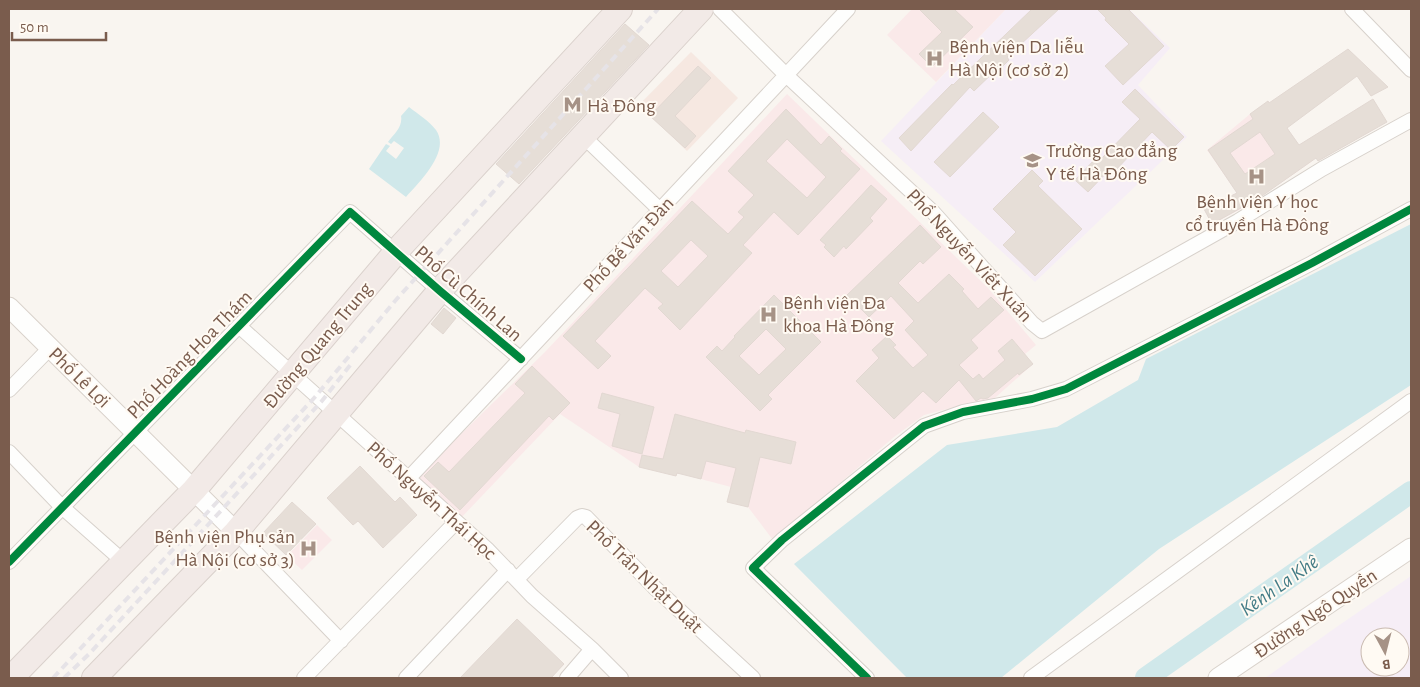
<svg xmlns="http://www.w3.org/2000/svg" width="1420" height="687" font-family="'Alegreya Sans',sans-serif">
  <rect width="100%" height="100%" fill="#f9f5f0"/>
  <path fill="#f6e8e1" d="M691,52L738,98L687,151L639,105Z"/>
  <path fill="#f6eef6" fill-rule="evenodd" d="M1006,9H1129L1170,48L1138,85L1187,137L1035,282L881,141Z
    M1411,576V678H1265L1335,628ZM1370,637H1400V667H1370Z"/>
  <path fill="#fae9e9" d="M912,9H1006L936,82L887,35Z
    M787,94L988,288L1036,345L1025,354L1033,364L987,405L970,403L924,415L894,437L773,540L748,507L727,502L731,487L678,473L676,476L639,467L560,414L459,520L417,477L545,352Z
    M1268,101L1311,162L1247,206L1212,224L1204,209L1237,193L1207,150L1250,114Z
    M317,525L332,540L302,570L287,556Z"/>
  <path fill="#d0e8ea" d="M409,107C418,114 429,121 436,130C451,152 419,182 406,197L369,169L386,144L390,146L386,151L396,159L404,148L394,141L391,144L388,142C394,134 403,127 401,116Z
    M1411,224V385L1159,549L1001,678H907L794,564L947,445L1057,427L1138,380L1146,359Z"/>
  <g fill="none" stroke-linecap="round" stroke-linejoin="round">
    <path stroke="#d0e8ea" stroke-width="22" d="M1146,678L1411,492"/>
  </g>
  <path fill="#e6ded7" stroke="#e2d8d2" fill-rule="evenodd" d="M919,9H954L973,27L932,67L919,54L942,32Z
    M1032,9H1059L1007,57L1009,60L1000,69L999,67L974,91L970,87L911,151L899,138L952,84L953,85Z
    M1097,9H1128L1164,46L1123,85L1105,66L1129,44L1105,20L1106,18Z
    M625,24L649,45L519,184L496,164Z
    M1348,49L1388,87L1371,96L1357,76L1287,128L1299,145L1373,99L1387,122L1318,161L1316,158L1259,198L1212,224L1204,209L1237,193L1208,150L1253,119L1250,114L1268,101L1269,103ZM1260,132L1275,154L1245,174L1230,153Z
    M698,66L711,78L675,116L696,136L685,148L650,116Z
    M1135,89L1184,137L1171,150L1152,132L1113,173L1109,170L1088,192L1075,180L1097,157L1100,160L1140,119L1122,102Z
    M786,109L821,145L829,136L842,149L840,151L860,169L798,235L774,212L743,245L752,253L680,330L658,308L663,304L645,288L595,341L611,356L598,369L563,336L692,201L728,234L744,217L738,212L754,195L728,171ZM787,139L826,177L807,198L766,161ZM691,240L708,256L678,287L661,271Z
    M983,112L999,127L950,177L934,162Z
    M1032,170L1043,181L1038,186L1082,229L1035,276L1003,245L1016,232L993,209Z
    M871,185L887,199L870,218L873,221L846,249L844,246L834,257L824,247L826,245L820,240Z
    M920,225L941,247L923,264L920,261L898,283L918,303L949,274L964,289L962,291L978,309L991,297L1004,310L971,340L978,348L959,365L973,379L979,374L983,379L1005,360L998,351L1012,339L1033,364L1019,375L1018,373L988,398L983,399L981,398L976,401L959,380L936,403L923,391L894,419L856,381L879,358L872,350L887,336L896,345L893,347L913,368L928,355L905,330L914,321L891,296L869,317L847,295Z
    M774,295L821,342L768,395L772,399L760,411L706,357L717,346L722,351L735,337L734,336ZM766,329L786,349L759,375L739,356Z
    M444,308L456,318L443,334L431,324Z
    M532,366L570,403L553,420L549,416L460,510L424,476L438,462L449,472L525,393L515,384Z
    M602,393L654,407L642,454L612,446L620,414L598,408Z
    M675,414L745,433L746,430L796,442L791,464L760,457L748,507L727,502L736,468L706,461L701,479L677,473L676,476L639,467L642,455L663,459Z
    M360,466L395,502L400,497L417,515L383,548L358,521L353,525L327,498Z
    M292,502L316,524L286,555L263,533Z
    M517,619L564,664L551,678H460Z"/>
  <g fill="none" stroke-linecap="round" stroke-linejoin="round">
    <defs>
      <path id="street" d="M720,9L786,75L933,212L1032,323L1042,331L1238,221L1322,169L1411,120
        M1352,9L1411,70
        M583,136L660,210
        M239,326L488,550L532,596L592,649L621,678
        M9,390L50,348
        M9,452L62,507L124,562
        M408,479L848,9
        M236,532L341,641
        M9,562L350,212L440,291L521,359
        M517,579L577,518L582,516L586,517L654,587L753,678
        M304,678L456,522
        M406,678L508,570
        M567,678L592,649
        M867,678L753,568L782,540L924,426L963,412L1032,399L1066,389L1312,263L1411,209
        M1031,678L1411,401"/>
      <path id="secondary" d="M9,307L236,532
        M1218,678L1411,548"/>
      <path id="highway" d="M11,678L194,490L401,246L620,9
        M94,678L236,532L443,287L701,9"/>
    </defs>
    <use href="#street" stroke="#d7d1cb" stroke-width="16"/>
    <use href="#secondary" stroke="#d9d2cb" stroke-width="21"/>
    <use href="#highway" stroke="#dad1cc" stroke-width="26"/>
    <use href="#street" stroke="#fefefd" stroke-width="14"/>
    <use href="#secondary" stroke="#fefefd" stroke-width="19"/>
    <use href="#highway" stroke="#f2eae7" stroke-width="24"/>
    <path stroke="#e6e3e7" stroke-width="4" stroke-dasharray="8 5" stroke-linecap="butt" d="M53,678L315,397L395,301L658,9
      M64,678L90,653L321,402L352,363"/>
    <defs>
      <path id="cycleway" d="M9,562L350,212L440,291L521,359
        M867,678L753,568L782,540L924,426L963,412L1032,399L1066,389L1312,263L1411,209"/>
    </defs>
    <use href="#cycleway" stroke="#fffaf3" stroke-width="11"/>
    <use href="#cycleway" stroke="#00873e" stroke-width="8"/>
  </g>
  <defs>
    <symbol id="hospital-bare" viewBox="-9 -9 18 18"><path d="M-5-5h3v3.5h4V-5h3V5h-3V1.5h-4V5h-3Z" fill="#a69286" stroke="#fffaf3" stroke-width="2.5" paint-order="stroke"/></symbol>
    <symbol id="metro-bare" viewBox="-9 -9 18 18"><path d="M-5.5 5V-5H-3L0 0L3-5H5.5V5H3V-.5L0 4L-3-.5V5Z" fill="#a69286" stroke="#fffaf3" stroke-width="2.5" paint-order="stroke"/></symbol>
    <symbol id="university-bare" viewBox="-9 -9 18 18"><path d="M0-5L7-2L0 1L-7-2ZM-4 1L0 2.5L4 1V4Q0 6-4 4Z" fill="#a69286" stroke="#fffaf3" stroke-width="2.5" paint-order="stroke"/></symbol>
  </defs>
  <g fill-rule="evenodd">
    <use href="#hospital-bare" x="922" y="46" width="25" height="25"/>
    <use href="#metro-bare" x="560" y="92" width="25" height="25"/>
    <use href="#university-bare" x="1020" y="148" width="25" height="25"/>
    <use href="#hospital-bare" x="1244" y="164" width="25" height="25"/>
    <use href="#hospital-bare" x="756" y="302" width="25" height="25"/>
    <use href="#hospital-bare" x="296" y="536" width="25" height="25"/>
  </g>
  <g text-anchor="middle" stroke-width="4" stroke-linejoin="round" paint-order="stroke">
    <g font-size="20" fill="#7a5c4d" stroke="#fffaf3" text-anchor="start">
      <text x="949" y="53">Bệnh viện Da liễu<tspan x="949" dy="23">Hà Nội (cơ sở 2)</tspan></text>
      <text x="587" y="112">Hà Đông</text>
      <text x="1046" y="157">Trường Cao đẳng<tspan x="1046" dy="23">Y tế Hà Đông</tspan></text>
      <text x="1257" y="208" text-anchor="middle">Bệnh viện Y học<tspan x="1257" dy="23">cổ truyền Hà Đông</tspan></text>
      <text x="783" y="309">Bệnh viện Đa<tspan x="783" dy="23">khoa Hà Đông</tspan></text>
      <text x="295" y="543" text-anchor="end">Bệnh viện Phụ sản<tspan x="295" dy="23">Hà Nội (cơ sở 3)</tspan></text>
    </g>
    <g font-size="20" fill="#7a5c4d" stroke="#fffaf3">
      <text transform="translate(628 244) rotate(-47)" y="7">Phố Bế Văn Đàn</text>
      <text transform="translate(970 255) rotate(47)" y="7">Phố Nguyễn Viết Xuân</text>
      <text transform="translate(469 293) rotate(41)" y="7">Phố Cù Chính Lan</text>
      <text transform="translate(317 345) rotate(-50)" y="7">Đường Quang Trung</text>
      <text transform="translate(189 354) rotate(-46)" y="7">Phố Hoàng Hoa Thám</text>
      <text transform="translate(80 377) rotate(44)" y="7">Phố Lê Lợi</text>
      <text transform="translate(432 500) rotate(42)" y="7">Phố Nguyễn Thái Học</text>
      <text transform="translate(645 576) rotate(44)" y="7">Phố Trần Nhật Duật</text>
      <text transform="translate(1315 613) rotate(-34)" y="7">Đường Ngô Quyền</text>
    </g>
    <g font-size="21" font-style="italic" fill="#437c86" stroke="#fffaf3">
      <text transform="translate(1279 585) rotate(-35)" y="7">Kênh La Khê</text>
    </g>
  </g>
  <rect width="1420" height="687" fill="none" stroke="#7a5c4d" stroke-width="20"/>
  <g transform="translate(1385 652) rotate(173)"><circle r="24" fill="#fffaf3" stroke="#cabbb1"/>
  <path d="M0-4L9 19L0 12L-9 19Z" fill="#a69286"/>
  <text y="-8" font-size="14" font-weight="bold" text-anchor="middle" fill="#7a5c4d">B</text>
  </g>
  <path d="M12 32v8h94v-8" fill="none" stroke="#7a5c4d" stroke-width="2.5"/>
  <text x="20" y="32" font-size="15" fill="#7a5c4d" stroke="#fffaf3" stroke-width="4" paint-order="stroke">50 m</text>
</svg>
